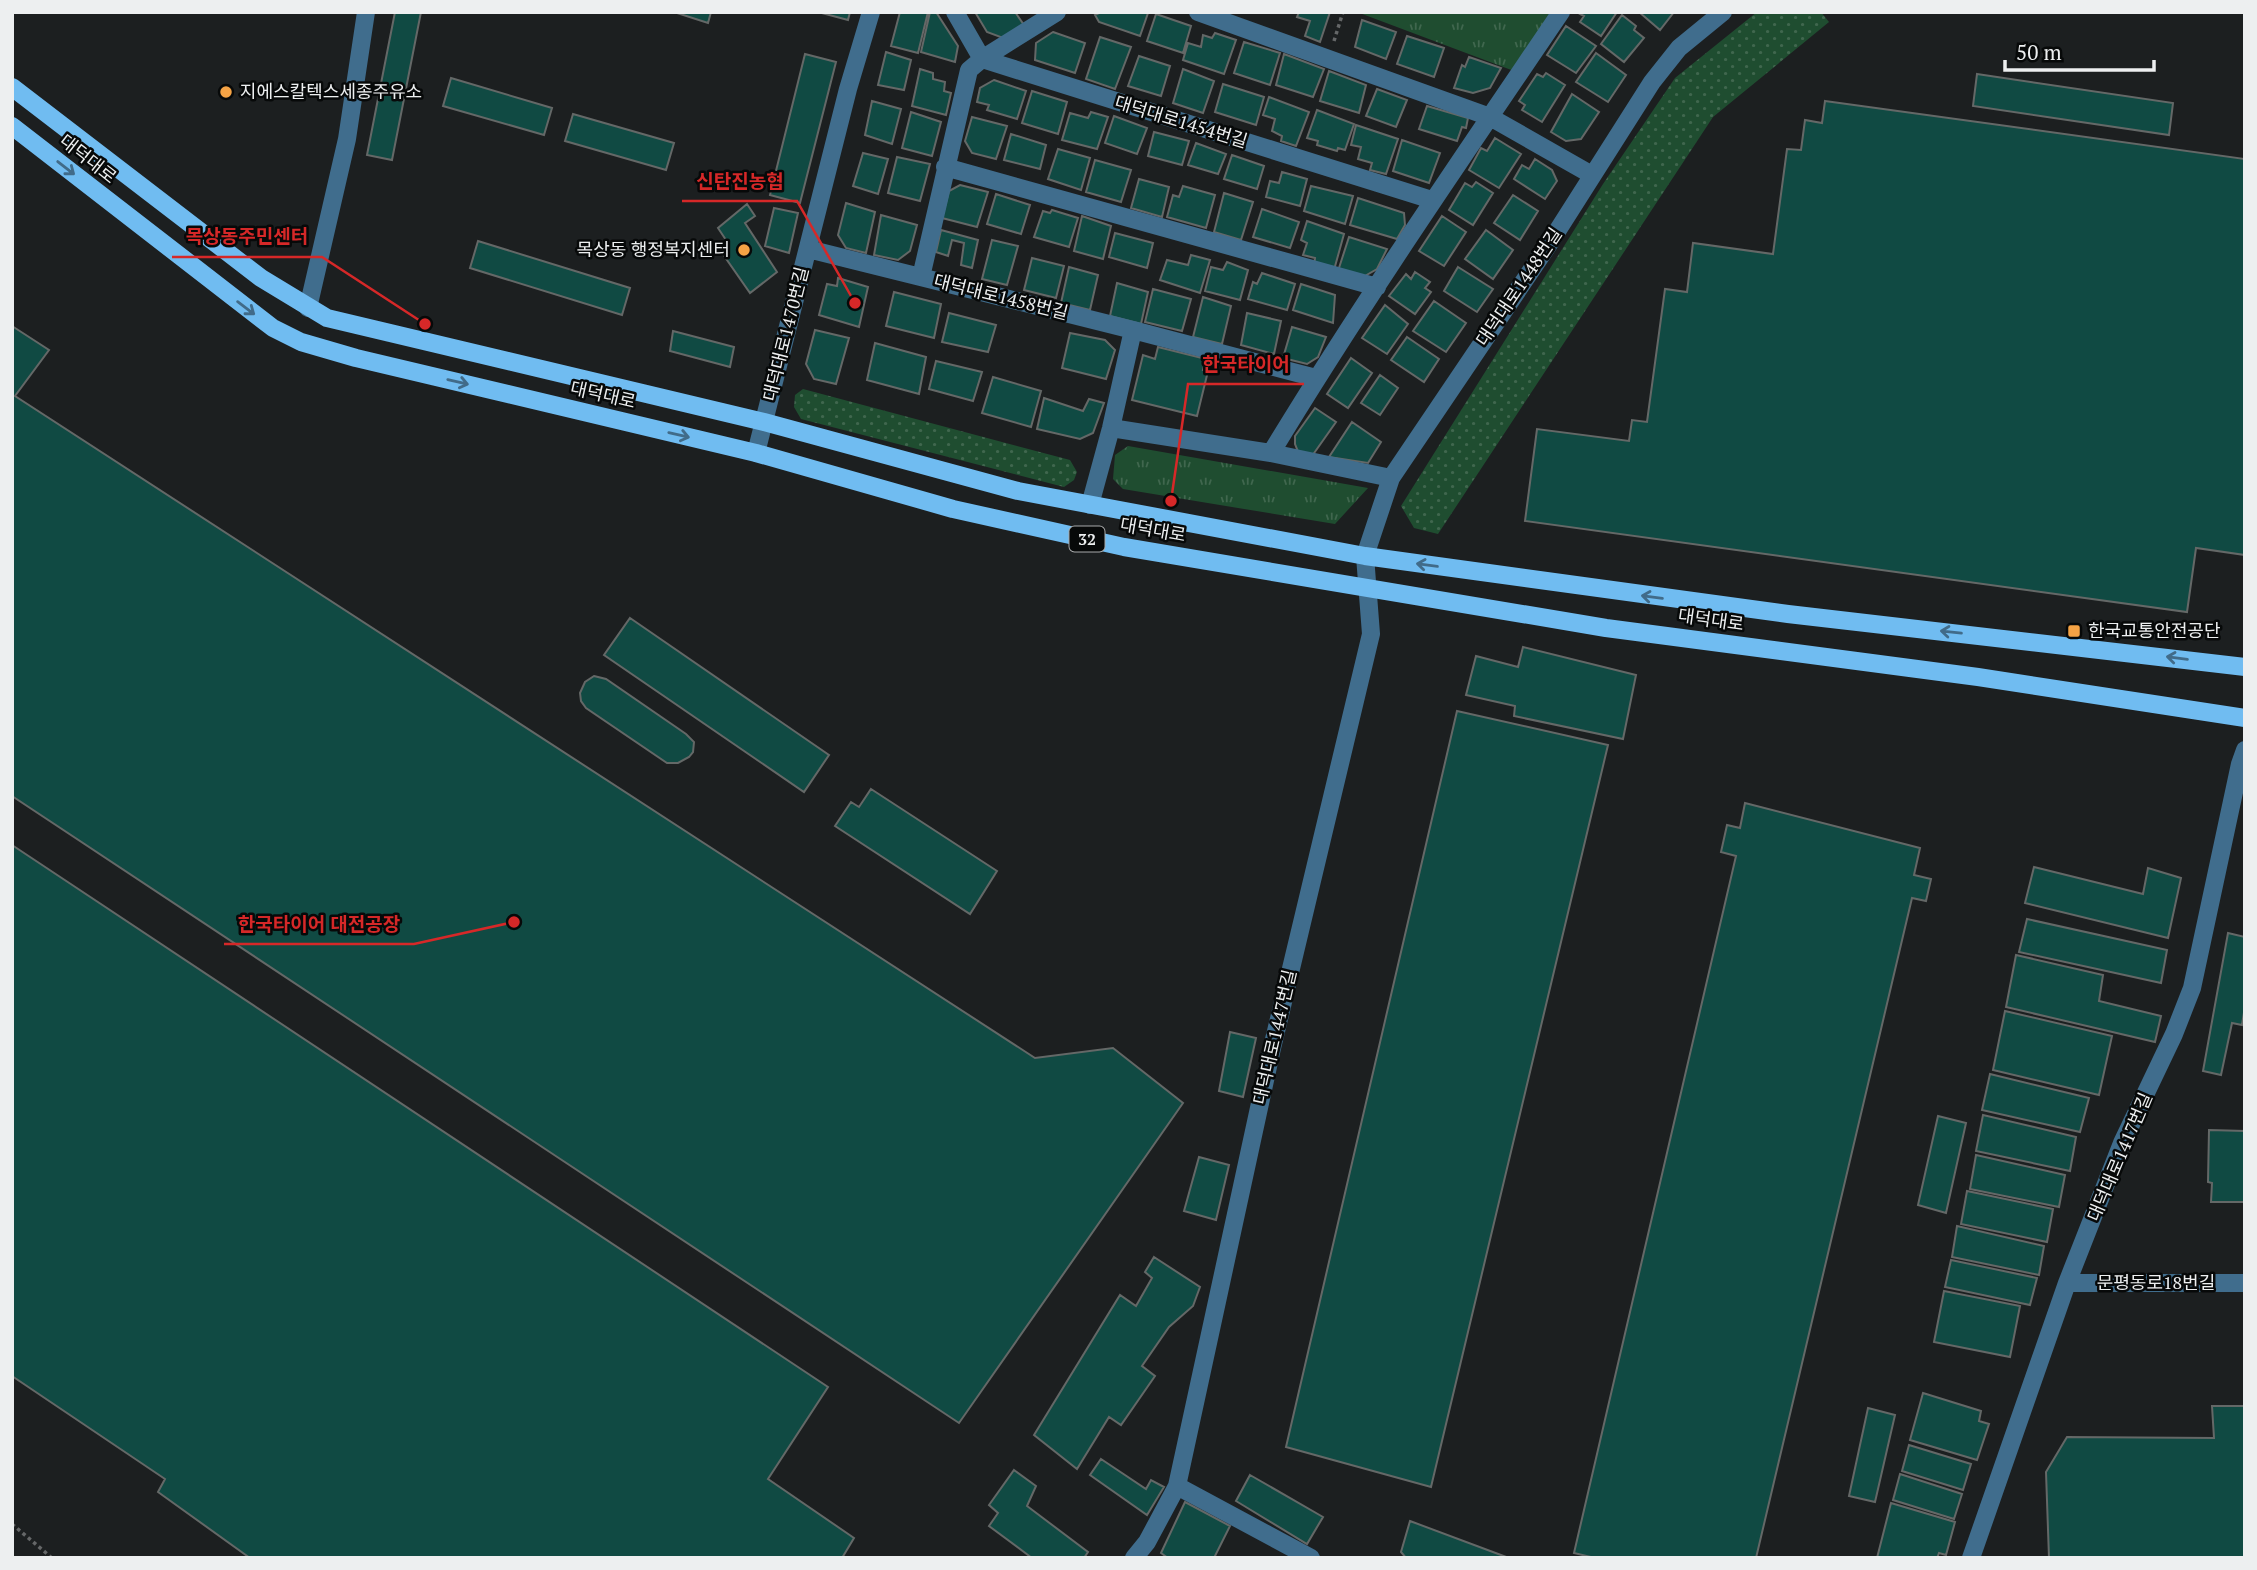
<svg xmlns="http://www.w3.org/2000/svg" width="2257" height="1570" font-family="'PT Serif','Noto Sans KR',serif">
  <defs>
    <pattern id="grass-dots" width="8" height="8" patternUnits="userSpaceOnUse" patternTransform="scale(1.75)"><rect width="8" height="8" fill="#1f4d30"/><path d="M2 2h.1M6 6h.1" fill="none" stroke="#40674e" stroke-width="1.8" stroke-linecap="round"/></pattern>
    <pattern id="park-tufts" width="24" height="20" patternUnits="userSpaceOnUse" patternTransform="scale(1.75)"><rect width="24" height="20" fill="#1f4d30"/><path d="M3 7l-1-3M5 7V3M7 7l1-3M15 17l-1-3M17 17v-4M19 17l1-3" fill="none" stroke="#40674e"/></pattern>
  </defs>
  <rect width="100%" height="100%" fill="#1c1f20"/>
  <path fill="url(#grass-dots)" d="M1757,12H1821L1829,22L1713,117L1438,534L1414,528L1401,506L1603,184L1675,78Z
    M803,389L1070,460L1077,472L1074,480L1064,487L801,419L794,407L795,395Z"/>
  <path fill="url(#park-tufts)" d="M1357,12H1551L1514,71Z
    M1128,446L1368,488L1335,524L1123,489L1113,479L1115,455Z"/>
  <path fill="#104a43" stroke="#646867" stroke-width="2" d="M395,12H421L392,160L367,155Z
    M674,12H711L708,23Z
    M818,12H850L848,20Z
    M900,12H928L918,53L891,46Z
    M930,12H936L958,46L955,62L921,52Z
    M975,12H1015L1024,25L1003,38L987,32Z
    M1101,12H1147L1148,13L1140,36L1099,22L1095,15Z
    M1299,12H1330L1320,42L1305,36L1310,21L1297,17Z
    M1582,12H1617L1601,36L1580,22L1584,16L1580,14Z
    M1639,12H1674L1660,30Z
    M1156,14L1191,26L1183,53L1147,41Z
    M1622,15L1636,26L1634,30L1644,38L1624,62L1601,44Z
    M1362,20L1396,32L1386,59L1355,47Z
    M1566,26L1596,46L1576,73L1547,55Z
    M1053,32L1085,43L1075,73L1035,60L1036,43Z
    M1215,33L1236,40L1224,74L1183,60L1188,43L1201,47L1203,35L1212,38Z
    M1407,36L1444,48L1434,77L1397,64Z
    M1100,37L1131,47L1115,89L1086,79Z
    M1244,42L1280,53L1270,85L1234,73Z
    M886,52L911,60L904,90L878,85Z
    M1596,53L1626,75L1608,102L1576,82Z
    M805,54L836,62L800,203L770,195Z
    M1284,54L1324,69L1313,97L1276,85Z
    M1139,56L1170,66L1161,96L1128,86Z
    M1469,57L1501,68L1490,88L1473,93L1454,88L1462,65L1465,67Z
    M920,69L933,73V79L945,82L944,91L951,93L946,115L912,106Z
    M1183,69L1214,81L1203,113L1173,103Z
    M1329,71L1366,85L1359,113L1320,101Z
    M1546,73L1565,85L1542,122L1522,110L1525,105L1519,101L1537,74L1543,77Z
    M1977,74L2173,103L2169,135L1973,106Z
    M451,78L552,108L544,135L443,106Z
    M994,80L1026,91L1017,119L987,110L989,105L977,102L980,88Z
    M1223,84L1264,97L1256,125L1215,112Z
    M1377,89L1407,100L1396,127L1366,116Z
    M1032,91L1067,102L1058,134L1022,123Z
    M1572,94L1599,112L1581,139L1566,141L1551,132Z
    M1269,97L1309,112L1296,146L1281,141L1282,136L1272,131L1275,119L1263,115Z
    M872,101L901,109L892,144L865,135Z
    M1825,101L2245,159V555L2196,548L2187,612L1525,521L1537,429L1629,441L1632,420L1647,422L1665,289L1687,292L1693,243L1773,254L1787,149L1801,150L1805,120L1822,123Z
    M1427,106L1468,118L1466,128L1462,127L1457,141L1419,129Z
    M1317,110L1354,124L1345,150L1338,148L1337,151L1317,145L1318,141L1307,138Z
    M911,112L941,122L932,156L902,148Z
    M1091,112L1108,117L1097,149L1062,140L1070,113L1088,118Z
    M573,114L674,143L666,170L565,141Z
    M1114,116L1147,128L1137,154L1105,143Z
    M972,117L1007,126L996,159L972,153L965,141Z
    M1356,125L1398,139L1386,174L1370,170L1372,163L1358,159L1361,147L1351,145Z
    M1154,132L1189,141L1182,165L1148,156Z
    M1011,134L1046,145L1040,169L1004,160Z
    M1495,138L1521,154L1499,188L1469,170L1481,148L1487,151Z
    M1402,140L1440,153L1429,183L1393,171Z
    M1196,143L1226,154L1218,174L1188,165Z
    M1058,149L1090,158L1081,190L1048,179Z
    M863,153L888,159L878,194L853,186Z
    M1232,155L1264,166L1257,189L1224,179Z
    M897,157L930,164L920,201L888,193Z
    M1535,159L1552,170L1557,181L1545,199L1514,179L1522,165L1529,169Z
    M1095,160L1131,170L1121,202L1086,192Z
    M1282,172L1307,179L1300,206L1266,197L1270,181L1279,183Z
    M1139,179L1169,187L1162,217L1131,208Z
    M1476,182L1493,193L1473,225L1449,210L1465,183L1472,187Z
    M960,185L988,192L977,227L942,218L949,191Z
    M1183,186L1215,195L1206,228L1167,217L1173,195L1179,197Z
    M1311,186L1353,196L1345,224L1304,211Z
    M1224,193L1253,202L1241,240L1214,232Z
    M996,194L1030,205L1021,234L987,224Z
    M1513,195L1538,211L1520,240L1494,223Z
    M1358,198L1404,213L1405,225L1397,239L1350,225Z
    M846,203L875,212L866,253L846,248L838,235Z
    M747,204L755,216L745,223L777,272L750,293L720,250L728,243L718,228Z
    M774,208L798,213L789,253L765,246Z
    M1262,209L1299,222L1290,248L1253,237Z
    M1052,210L1078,218L1069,247L1034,237L1043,211L1050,213Z
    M881,215L917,225L910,251L898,260L874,255Z
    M1082,216L1111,226L1103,259L1074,251Z
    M1442,216L1466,232L1444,266L1419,251Z
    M1307,221L1344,234L1334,270L1314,265L1315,258L1303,255L1307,243L1301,240Z
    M941,230L978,240L972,268L961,265L964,243L952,240L948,256L936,252Z
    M1486,230L1513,250L1493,279L1465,259Z
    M1115,233L1153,243L1147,268L1109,257Z
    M1349,237L1387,249L1377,269L1363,277L1338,271Z
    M992,240L1018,246L1007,285L982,279Z
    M478,241L630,288L622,315L470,268Z
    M1191,255L1210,260L1200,293L1160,280L1167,260L1188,265Z
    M1032,258L1064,266L1056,298L1024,290Z
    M1227,262L1248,270L1240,300L1205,291L1211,267L1223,270Z
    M1069,267L1098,275L1090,310L1061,303Z
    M1458,267L1493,289L1477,312L1444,291Z
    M1415,272L1430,282L1425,288L1431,292L1415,314L1389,296L1406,274L1411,279Z
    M1262,273L1295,284L1287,310L1248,299L1253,282L1257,284Z
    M838,278L868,287L859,327L819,315L827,284L837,286Z
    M1117,283L1148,292L1141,324L1110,316Z
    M1301,284L1335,295L1333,323L1293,310Z
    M1153,289L1191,299L1182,331L1145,322Z
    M894,292L941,304L934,338L886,326Z
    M1203,297L1231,306L1222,344L1193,337Z
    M1434,301L1466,323L1446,352L1413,331Z
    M1385,305L1408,324L1387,354L1362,338Z
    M949,313L996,325L988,352L942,342Z
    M1247,313L1281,321L1274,354L1241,345Z
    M12,326L49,350L15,396L1035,1058L1113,1048L1183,1103L959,1423L12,796Z
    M1292,327L1326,337L1318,357L1307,364L1283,358Z
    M815,330L849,338L836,384L814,379L806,364Z
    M673,331L734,347L730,367L670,351Z
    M1070,333L1105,340L1115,350L1106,379L1062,368Z
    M1407,337L1439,359L1424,382L1391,360Z
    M875,343L926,357L919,394L867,380Z
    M1158,347L1206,359L1203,370L1208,371L1197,416L1132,400L1143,355L1155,359Z
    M1351,358L1372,373L1348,408L1327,394Z
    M936,361L982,372L973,401L929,389Z
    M1380,375L1398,388L1380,415L1361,403Z
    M993,377L1041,391L1031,427L982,413Z
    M1044,398L1083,411L1089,399L1104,403L1093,433L1080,439L1037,429Z
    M1315,408L1336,422L1312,456L1299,454L1295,444V436Z
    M1352,422L1381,442L1368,463L1329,457Z
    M630,618L829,755L804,792L604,655Z
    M1523,647L1636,675L1623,739L1514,716L1515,706L1466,695L1476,656L1518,667Z
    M594,676L606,679L686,734L694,742L693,752L689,757L678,763H667L586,708L581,701L580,693L585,682Z
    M1457,711L1608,745L1431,1487L1286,1447Z
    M871,789L997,871L970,914L835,826L851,802L859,807Z
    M1745,803L1920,848L1914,875L1931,879L1926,901L1912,898L1756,1558H1595L1574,1553L1736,856L1721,852L1727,825L1740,828Z
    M12,845L828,1387L768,1479L854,1538L842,1558H250L158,1492L165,1479L12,1376Z
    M2034,867L2143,894L2148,868L2181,878L2168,938L2025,903Z
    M2027,919L2167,950L2161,983L2019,952Z
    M2228,933L2245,937V1006L2242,1025L2232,1023L2221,1075L2203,1071Z
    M2016,955L2103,975L2099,1001L2161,1016L2155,1042L2006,1007Z
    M2005,1011L2112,1036L2099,1095L1993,1070Z
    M1230,1032L1256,1038L1243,1097L1219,1091Z
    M1990,1074L2089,1098L2080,1132L1982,1110Z
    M1983,1115L2076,1137L2070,1171L1976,1151Z
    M1938,1116L1966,1123L1946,1213L1918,1205Z
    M2209,1130L2245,1131V1202H2211L2212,1183L2208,1182Z
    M1976,1155L2065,1175L2059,1207L1970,1189Z
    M1199,1157L1229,1165L1216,1220L1184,1211Z
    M1967,1191L2053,1209L2047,1242L1961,1224Z
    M1957,1226L2044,1246L2039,1275L1952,1257Z
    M1154,1257L1200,1287L1193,1306L1169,1327L1142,1366L1155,1376L1121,1425L1109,1417L1077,1469L1034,1435L1120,1295L1136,1306L1152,1278L1145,1272Z
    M1951,1260L2037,1278L2030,1305L1945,1287Z
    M1944,1291L2020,1306L2010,1357L1934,1342Z
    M1923,1393L1981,1411L1979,1421L1989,1424L1977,1460L1910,1440Z
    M2212,1406H2245V1558H2049L2046,1472L2067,1437L2214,1438Z
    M1868,1408L1895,1415L1875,1502L1849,1496Z
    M1909,1445L1971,1464L1963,1490L1902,1471Z
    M1101,1459L1146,1489L1151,1480L1164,1487L1147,1515L1090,1475Z
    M1014,1470L1036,1486L1027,1506L1088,1552L1084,1558H1032L989,1526L998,1513L989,1505Z
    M1900,1474L1962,1494L1954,1519L1893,1500Z
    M1250,1475L1323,1517L1307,1544L1236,1501Z
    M1185,1502L1230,1526L1214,1558H1168L1161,1553Z
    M1891,1503L1955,1522L1946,1555L1939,1553L1937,1558H1877Z
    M1410,1521L1509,1558H1406L1401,1552Z"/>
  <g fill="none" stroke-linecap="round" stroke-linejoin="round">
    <path stroke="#656768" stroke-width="3.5" stroke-dasharray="3.5 3.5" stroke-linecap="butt" d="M1334,41L1343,12
      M12,1524L52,1558"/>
    <path stroke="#406d8d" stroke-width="18" d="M955,12L982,59L1432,200
      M1198,12L1490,117L1592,175
      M945,167L1377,287
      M808,249L1133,330L1111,428L1090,505
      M921,277L969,70L982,59L1057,12
      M308,308L347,139L366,12
      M1133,330L1316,378
      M1111,428L1271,453L1391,478
      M756,453L848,89L871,12
      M1271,453C1362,303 1462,158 1561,12
      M2067,1283H2245
      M1177,1486L1311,1558
      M1134,1558L1147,1542L1177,1486L1272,1048L1371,634L1365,556L1391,478L1549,244L1652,82L1679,48L1723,12
      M1971,1558L2067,1283L2122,1143L2174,1034L2192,988L2240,764L2245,750"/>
    <path stroke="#70bcf1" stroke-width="18" d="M12,87L261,278L327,318L764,422L1018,491L1365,556L1788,614L2245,667
      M12,126L273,328L301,342L356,358L756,453L953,509L1124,547L1606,628L1978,677L2245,718"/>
  </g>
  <defs><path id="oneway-shaft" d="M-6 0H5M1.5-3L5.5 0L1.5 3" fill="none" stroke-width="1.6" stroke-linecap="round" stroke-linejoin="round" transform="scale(1.75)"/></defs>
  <g stroke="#416b89">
    <use href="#oneway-shaft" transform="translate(66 168) rotate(38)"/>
    <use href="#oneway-shaft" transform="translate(246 308) rotate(37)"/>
    <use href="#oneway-shaft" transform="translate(458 382) rotate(13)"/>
    <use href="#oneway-shaft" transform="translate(679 435) rotate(13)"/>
    <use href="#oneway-shaft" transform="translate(1427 565) rotate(-172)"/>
    <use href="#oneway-shaft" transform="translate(1652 597) rotate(-173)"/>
    <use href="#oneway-shaft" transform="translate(1951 632) rotate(-174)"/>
    <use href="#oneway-shaft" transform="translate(2177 658) rotate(-173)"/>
  </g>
  <g fill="#f5a345" stroke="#070909" stroke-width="2.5">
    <circle cx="226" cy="92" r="7"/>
    <circle cx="744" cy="250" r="7"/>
    <rect x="2067" y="624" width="14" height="14" rx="3.5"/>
  </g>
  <g text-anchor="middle" stroke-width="5" stroke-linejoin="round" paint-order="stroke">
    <rect fill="#070909" stroke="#a8aaab" stroke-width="2" x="1069.5" y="526.5" width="35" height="25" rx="5"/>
    <g font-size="16" font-weight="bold" fill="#edeff0">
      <text x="1087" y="545">32</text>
    </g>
    <g font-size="18" fill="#edeff0" stroke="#070909" text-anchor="start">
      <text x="240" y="98">지에스칼텍스세종주유소</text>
      <text x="730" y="256" text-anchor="end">목상동 행정복지센터</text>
      <text x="2088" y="637">한국교통안전공단</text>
    </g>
    <g font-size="18" fill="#edeff0" stroke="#070909">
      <text transform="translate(1181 122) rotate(17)" y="6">대덕대로1454번길</text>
      <text transform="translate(88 159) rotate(38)" y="6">대덕대로</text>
      <text transform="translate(1519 287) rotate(-56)" y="6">대덕대로1448번길</text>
      <text transform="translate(1001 297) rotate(14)" y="6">대덕대로1458번길</text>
      <text transform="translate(786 334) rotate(-76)" y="6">대덕대로1470번길</text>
      <text transform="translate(603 395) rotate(13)" y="6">대덕대로</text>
      <text transform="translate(1153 530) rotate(10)" y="6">대덕대로</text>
      <text transform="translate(1711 620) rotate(8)" y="6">대덕대로</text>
      <text transform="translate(1275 1037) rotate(-77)" y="6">대덕대로1447번길</text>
      <text transform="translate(2120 1157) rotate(-67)" y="6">대덕대로1417번길</text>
      <text x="2156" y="1289">문평동로18번길</text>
    </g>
  </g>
  <path fill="none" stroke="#d62828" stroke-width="2.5" d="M855 303L797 201H682M425 324L322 257H172M1171 501L1188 384H1304M514 922L414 944H224"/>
  <g fill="#d62828" stroke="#070909" stroke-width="2.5">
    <circle cx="855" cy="303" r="7"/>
    <circle cx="425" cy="324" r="7"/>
    <circle cx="1171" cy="501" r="7"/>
    <circle cx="514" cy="922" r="7"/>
  </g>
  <g font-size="19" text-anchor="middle" font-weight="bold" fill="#d62828" stroke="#070909" stroke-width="5" stroke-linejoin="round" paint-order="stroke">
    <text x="740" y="188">신탄진농협</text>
    <text x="247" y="243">목상동주민센터</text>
    <text x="1246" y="371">한국타이어</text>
    <text x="319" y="931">한국타이어 대전공장</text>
  </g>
  <rect width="2257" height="1570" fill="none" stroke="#edeff0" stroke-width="28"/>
  <path d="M2005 60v10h149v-10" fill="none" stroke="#edeff0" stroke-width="3.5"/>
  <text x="2016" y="60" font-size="21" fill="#edeff0" stroke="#070909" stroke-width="5" paint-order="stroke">50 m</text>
</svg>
